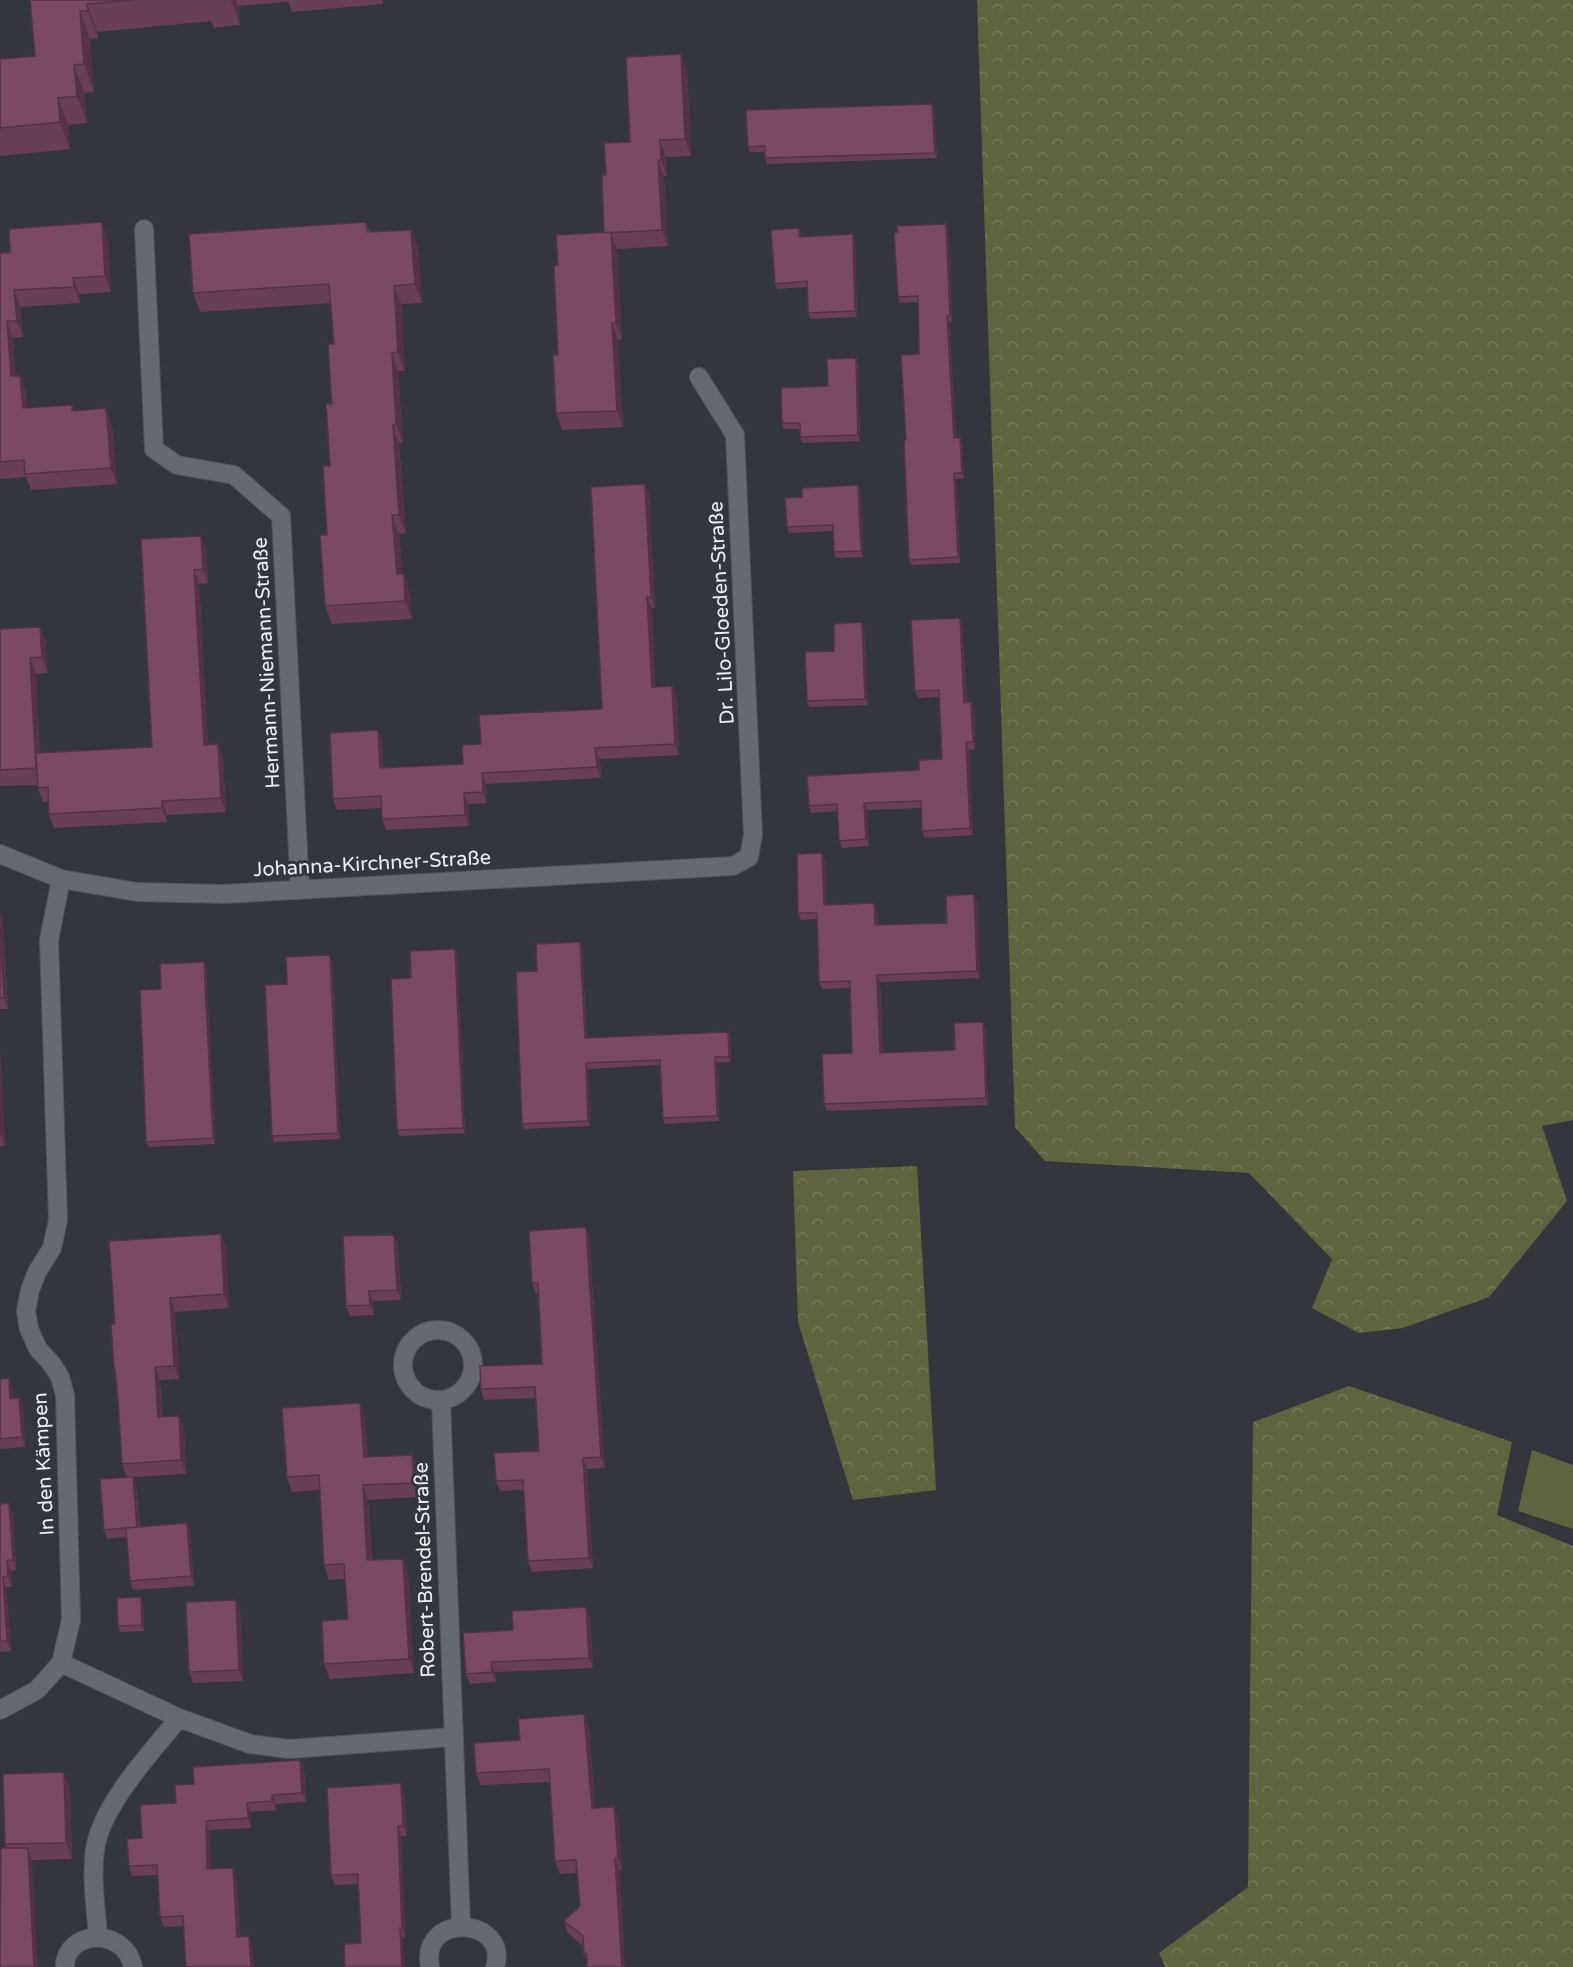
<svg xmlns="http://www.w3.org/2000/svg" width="1573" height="1967" font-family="'Varela Round',sans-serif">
  <defs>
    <pattern id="forest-crowns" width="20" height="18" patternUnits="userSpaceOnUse" patternTransform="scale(1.5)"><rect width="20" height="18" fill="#5f643f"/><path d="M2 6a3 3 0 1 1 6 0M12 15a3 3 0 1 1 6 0" fill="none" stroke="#767a5b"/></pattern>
  </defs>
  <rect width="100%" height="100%" fill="#33363d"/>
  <path fill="url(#forest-crowns)" d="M977,0H1573V1120L1542,1126L1567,1201L1489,1297L1403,1328L1359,1333L1312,1308L1332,1259L1249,1173L1045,1161L1015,1127Z
    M917,1166L936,1490L853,1500L798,1322L793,1171Z
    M1349,1386L1512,1442L1497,1515L1573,1546V1967H1165L1159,1953L1248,1887L1253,1422Z"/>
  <path fill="#5f643f" d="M1532,1450L1573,1465V1529L1518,1511Z"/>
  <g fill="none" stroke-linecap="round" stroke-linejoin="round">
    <defs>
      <path id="street" d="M144,229L154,449L177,465L234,475L281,516L300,890
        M0,854L61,879L137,892L224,894L733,866L749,857L753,835L735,435L699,377
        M403 1365a35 35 0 1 1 70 0a35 35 0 1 1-70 0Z
        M441,1401L461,1925
        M61,1663L179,1718L250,1744L289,1749L453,1737
        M0,1710L37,1690L61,1663L71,1620L65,1395L60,1377L51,1363L38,1349L29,1329L26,1311L30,1290L37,1272L52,1248L58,1220L49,940L61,879
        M98,1937C96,1908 91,1878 95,1849C102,1804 151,1753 179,1718
        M65,1967C64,1931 124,1925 133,1967
        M430,1967C419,1911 510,1917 495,1967"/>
    </defs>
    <use href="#street" stroke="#52545a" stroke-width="20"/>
    <use href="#street" stroke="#666970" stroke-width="18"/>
  </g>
  <path fill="#693f56" d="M30,0H383V4L292,12L288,2L238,6L240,25L214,28L211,21L97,32L98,38L90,39L94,92L84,93L87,123L68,125L70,149L0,156V59L35,56Z
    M687,70L691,156L666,157L667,176H664L668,246L617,249L622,339L618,340L623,427L562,430L556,413L558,355V265L604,233L606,175L630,142Z
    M932,104L934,110L937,158L767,164L765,158V152H750L748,147Z
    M366,222L370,232L411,230L418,248L422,303L401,304L405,371H398L403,443H399L406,533L399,534L402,574L410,593L412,619L332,624L325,606L334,344L331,303L200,312L193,293Z
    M946,224L948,229L952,322H949L956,438L962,443L964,479H956L960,563L912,565L909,560L906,440L919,354L918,302L900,303L898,297V232Z
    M799,228L801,237L855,240L857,317L810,319L808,313L807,287L777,289L775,284Z
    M108,239L111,292L79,294L80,303L20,307L23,337L13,338L15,376H20L26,392L27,407L74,410L112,425L117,484L31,490L26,477L0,479V253Z
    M858,364L860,441L802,443L800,437V429H784L782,423L828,386Z
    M860,491L863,557L836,558L834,552L833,531L789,533L787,527L802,497Z
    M649,495L655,608H652L655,687L677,698L679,755L600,759L601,778L486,784L487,803L468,804L469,826L386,830L382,819V808L337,810L333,799L378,730L382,741L383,768L463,764L481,744L602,709Z
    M201,536L206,550L208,583L199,584L208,744L223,758L226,812L167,815V822L54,828L49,814V801L43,802L37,785L0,786V629L40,627L46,643L47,673L36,674L40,753L152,747Z
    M962,625L967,702L974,709L975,749L969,750L973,835L925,838L922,831L921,808L867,810L869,846L842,848L839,841L838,811L811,813L809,806L919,770L942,759L939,697L918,698L915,691Z
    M864,628L868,705L809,707L807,701L834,651Z
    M822,853L825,860L826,905L877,910L878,925L947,923L977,901L980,978L880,982L883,1053L955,1050L983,1022L985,1029L988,1105L827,1111L824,1104L852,1053L850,988L822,989L819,982L817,919L801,920L798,913Z
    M0,912L3,919L8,1009H0Z
    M580,942L582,948L587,1038L728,1032L730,1038L731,1062L717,1063L719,1121L665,1124L663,1118L660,1065L588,1069L590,1126L524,1129L522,1124L537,971Z
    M455,949L457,955L465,1133L399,1136L397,1130L411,978Z
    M332,960L340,1139L274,1142L272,1136L287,984Z
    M204,962L206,967L215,1144L148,1147L146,1142L161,989Z
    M0,1051L5,1146H0Z
    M586,1227L589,1238L605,1468L587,1469L593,1568L532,1572L528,1561L524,1490L500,1491L496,1481L539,1451L535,1398L484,1400L481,1389L542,1364L538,1293L536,1294L532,1283Z
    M221,1234L226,1247L229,1308L175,1312L179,1379L160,1380L162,1417L184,1429L186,1474L133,1477L136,1486L140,1527L187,1523L190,1532L194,1586L133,1590L130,1581L127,1537L107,1539L104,1530L127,1477L122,1464L118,1401L116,1375L114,1369L115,1324Z
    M398,1245L401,1300L373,1301L374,1315L350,1316L346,1306Z
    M0,1379L12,1388L13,1399L19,1398L23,1408L25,1447L0,1449Z
    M365,1417L368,1457L412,1455L418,1469L419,1497L368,1500L372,1560L408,1574L414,1673L330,1679L324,1664L348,1619L345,1579L329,1580L324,1565L320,1490L292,1492L287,1477Z
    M0,1504L13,1514L16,1570L11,1571L12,1587H6L11,1651L0,1652Z
    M141,1597L143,1603L144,1631L120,1632L118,1626Z
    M236,1600L240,1611L243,1681L193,1683L189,1672Z
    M590,1617L593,1668L495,1672L496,1682L470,1684L466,1674L513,1630Z
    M584,1714L589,1726L595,1808L619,1819L622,1870H620L587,1963L584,1954L583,1946L568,1933L564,1921L580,1906L577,1873L560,1874L555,1861L550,1782L481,1785L476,1773L520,1740Z
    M300,1760L304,1769L306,1802L276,1804V1810L250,1812L251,1828L209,1830L211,1869L233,1868L236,1877L240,1936L252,1945L254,1967H186L183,1926L164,1927L160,1917L158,1875L132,1876L129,1866L142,1838L194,1784Z
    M70,1788L72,1859L32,1860L1,1884L6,1848L5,1844Z
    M404,1794L407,1836H401L405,1938L361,1943L359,1884L335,1885L331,1875Z"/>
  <path fill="#553346" d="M231,0H236L238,6L240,25Z
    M87,4L97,32L98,38L88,11Z
    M80,11L90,39L94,92L84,64Z
    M681,54L687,70L691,156L685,139Z
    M74,65L84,93L87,123L77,96Z
    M58,98L68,125L70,149L60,122Z
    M932,104L934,110L937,158L935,153Z
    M660,140L666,157L667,176L661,160Z
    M658,160L664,176L668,246L662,230Z
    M102,222L108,239L111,292L105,276Z
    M946,224L948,229L952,322L950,316Z
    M411,230L418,248L422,303L415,284Z
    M611,232L617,249L622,339L616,323Z
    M853,234L855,240L857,317L855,311Z
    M73,278L79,294L80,303L74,287Z
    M394,286L401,304L405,371L398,352Z
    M14,290L20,307L23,337L17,321Z
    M947,316L949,322L956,443L954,438Z
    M7,321L13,338L17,393L11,376Z
    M612,323L618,340L623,427L617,411Z
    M392,353L398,371L403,443L396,424Z
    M856,358L858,364L860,441L858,435Z
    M20,376L26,392L29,424L23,408Z
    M106,408L112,425L117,484L111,468Z
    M393,425L399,443L406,533L399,515Z
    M960,438L962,443L964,479L962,473Z
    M954,473L956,479L960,563L958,557Z
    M645,484L649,495L655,608L651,597Z
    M858,485L860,491L863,557L861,551Z
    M392,515L399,534L404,593L397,574Z
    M201,536L206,550L208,583L203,569Z
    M194,570L199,584L209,759L204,745Z
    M404,574L410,593L412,619L405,601Z
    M647,597L652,608L656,699L652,687Z
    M960,618L962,625L967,710L964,703Z
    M862,622L864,628L868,705L865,699Z
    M40,627L46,643L47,673L42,657Z
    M30,658L36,674L42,784L36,768Z
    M672,686L677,698L679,755L675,744Z
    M971,702L974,709L975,749L973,742Z
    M378,730L382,741L384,779L380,768Z
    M966,742L969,750L973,835L970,828Z
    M218,744L223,758L226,812L221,798Z
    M595,748L600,759L601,778L597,767Z
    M482,773L486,784L487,803L483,792Z
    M464,793L468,804L469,826L465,815Z
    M162,801L167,815V822L162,808Z
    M864,803L867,810L869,846L866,839Z
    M822,853L825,860L826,912L824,905Z
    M974,894L977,901L980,978L977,971Z
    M874,903L877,910L878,932L875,925Z
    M0,912L3,919L8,1009L4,998Z
    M580,942L582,948L587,1044L585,1038Z
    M455,949L457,955L465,1133L463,1128Z
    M330,955L332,960L340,1139L338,1133Z
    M204,962L206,967L215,1144L213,1138Z
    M877,975L880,982L883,1060L880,1053Z
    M983,1022L985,1029L988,1105L986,1098Z
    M728,1032L730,1038L731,1062L729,1057Z
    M0,1051L5,1146L1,1135L0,1112Z
    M715,1057L717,1063L719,1121L717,1116Z
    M586,1063L588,1069L590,1126L588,1121Z
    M586,1227L589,1238L605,1468L601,1457Z
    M221,1234L226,1247L229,1308L224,1294Z
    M394,1235L398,1245L401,1300L397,1290Z
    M369,1291L373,1301L374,1315L370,1305Z
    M170,1298L175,1312L179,1379L174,1366Z
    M155,1367L160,1380L162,1431L158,1417Z
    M9,1378L12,1388L14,1409L10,1399Z
    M19,1398L23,1408L25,1447L22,1437Z
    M360,1403L365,1417L369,1472L364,1457Z
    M179,1416L184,1429L186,1474L181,1460Z
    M412,1455L418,1469L419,1497L414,1483Z
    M583,1458L587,1469L593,1568L589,1558Z
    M133,1477L136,1486L140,1536L137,1527Z
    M363,1485L368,1500L372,1575L367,1560Z
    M9,1503L13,1514L16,1570L13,1560Z
    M187,1523L190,1532L194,1586L191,1576Z
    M403,1559L408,1574L414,1673L409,1659Z
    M7,1560L11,1571L12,1587L8,1576Z
    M3,1577L6,1587L11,1651L7,1641Z
    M141,1597L143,1603L144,1631L142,1625Z
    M236,1600L240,1611L243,1681L239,1670Z
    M586,1607L590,1617L593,1668L589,1658Z
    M491,1662L495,1672L496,1682L492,1672Z
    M584,1714L589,1726L596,1821L592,1808Z
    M300,1760L304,1769L306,1802L302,1793Z
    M64,1772L70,1788L72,1859L66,1843Z
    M401,1783L404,1794L407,1836L403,1826Z
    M272,1795L276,1804V1810L272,1801Z
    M247,1803L250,1812L251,1828L248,1818Z
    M614,1807L619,1819L622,1870L618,1858Z
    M206,1821L209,1830L211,1879L207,1869Z
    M398,1826L401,1836L405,1938L402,1928Z
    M28,1848L32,1861L38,1967H34Z
    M615,1858L620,1870L625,1967H622Z
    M233,1868L236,1877L240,1946L237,1937Z
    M400,1928L403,1938L405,1967H402Z
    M249,1936L252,1945L254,1967H251Z"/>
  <path fill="#7a4964" stroke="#553346" stroke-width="1.5" d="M30,0H133L87,4L88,11H80L84,64L74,65L77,96L58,98L60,122L0,128V59L35,56Z
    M681,54L685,139L660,140L661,160H658L662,230L604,233L602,175H606L604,143L630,142L626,57Z
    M932,104L935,153L765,158V146L748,147L746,110Z
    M102,222L105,276L73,278L74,287L14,290L17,321H7L11,376H20L23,408L72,405V411L106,408L111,468L25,474L24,460L0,462V253H10L9,229Z
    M366,222L367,232L411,230L415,284L394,286L398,352L392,353L396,424L393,425L399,515H392L397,574H404L405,601L325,606L320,535H327L323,466H330L326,404H332L328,344H334L329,284L193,293L189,234Z
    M946,224L950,316H947L954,438H960L962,473H954L958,557L909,560L904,440H906L901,355L919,354L918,296L898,297L894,233L898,232L897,226Z
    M799,228V237L853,234L855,311L808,313L807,281L775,284L771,230Z
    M611,232L616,323H612L617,411L556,413L553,355H558L554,266L558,265L556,235Z
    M856,358L858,435L800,437V423H782L781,388L828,386L827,359Z
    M645,484L651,597H647L652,687L672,686L675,744L595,748L597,767L482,773L483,792L464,793L465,815L382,819L381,796L333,799L330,733L378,730L380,768L463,764L462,745L481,744L479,715L602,709L591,487Z
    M858,485L861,551L834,552L833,525L787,527L785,498L802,497V488Z
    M201,536L203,569L194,570L204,745L218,744L221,798L162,801V808L49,814L48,787L38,788L36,753L152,747L141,539Z
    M960,618L964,703L971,702L973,742H966L970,828L922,831L921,801L864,803L866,839L839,841L837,804L809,806L807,776L919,770V760L942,759L939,690L915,691L911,620Z
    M862,622L865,699L807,701L805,652L834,651V624Z
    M40,627L42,657L30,658L36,768L0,770V629Z
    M822,853L824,905L874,903L875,925L947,923L946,896L974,894L977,971L877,975L880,1053L955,1050L954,1023L983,1022L986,1098L824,1104L822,1054L852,1053L850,981L819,982L817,913H798L797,854Z
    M0,928L4,998H0Z
    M580,942L585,1038L728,1032L729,1057H715L717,1116L663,1118L660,1060L586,1063L588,1121L522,1124L516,972L537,971L536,944Z
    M455,949L463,1128L397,1130L391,979L411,978L410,951Z
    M330,955L338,1133L272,1136L265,985L287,984L286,957Z
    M204,962L213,1138L146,1142L140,990L161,989L160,964Z
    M0,1112L1,1135H0Z
    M586,1227L601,1457L583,1458L589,1558L528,1561L523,1480L496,1481L494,1453L539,1451L535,1387L481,1389L480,1366L542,1364L538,1283H532L529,1231Z
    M221,1234L224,1294L170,1298L174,1366L155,1367L158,1417L179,1416L181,1460L122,1464L118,1401L115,1369H114L111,1324H115L109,1241Z
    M394,1235L397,1290L369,1291L370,1305L346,1306L343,1236Z
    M9,1378L10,1399L19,1398L22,1437L0,1439V1379Z
    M360,1403L364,1457L412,1455L414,1483L363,1485L367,1560L403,1559L409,1659L324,1664L322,1621L348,1619L344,1564L324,1565L319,1475L287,1477L282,1408Z
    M133,1477L137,1527L104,1530L100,1479Z
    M9,1503L13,1560H7L8,1576L3,1577L7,1641H0V1504Z
    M187,1523L191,1576L130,1581L126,1528Z
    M141,1597L142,1625L118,1626L117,1598Z
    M236,1600L239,1670L189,1672L186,1602Z
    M586,1607L589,1658L491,1662L492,1672L466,1674L463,1633L513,1630L512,1611Z
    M584,1714L592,1808L614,1807L618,1858H615L622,1967H587V1954H584L583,1936L564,1921L580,1906L576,1860L555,1861L549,1769L476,1773L474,1743L520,1740L518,1719Z
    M300,1760L302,1793L272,1795V1801L247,1803L248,1818L206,1821L207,1869L233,1868L237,1937L249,1936L251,1967H186L183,1916L160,1917L157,1865L129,1866L127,1839L142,1838L140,1805L176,1803L175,1785L194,1784L193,1767Z
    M64,1772L66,1843L5,1844L3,1774Z
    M401,1783L403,1826H398L402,1928H400L402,1967H345L344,1944L361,1943L358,1874L331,1875L327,1788Z
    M1,1848H28L34,1967H0Z"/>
  <g text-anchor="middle" stroke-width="6" stroke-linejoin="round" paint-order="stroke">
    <g font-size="20" fill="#edeff3" stroke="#33363d">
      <text transform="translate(721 613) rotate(-93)" y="7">Dr. Lilo-Gloeden-Straße</text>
      <text transform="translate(266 663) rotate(-93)" y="7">Hermann-Niemann-Straße</text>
      <text transform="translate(372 863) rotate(-3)" y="7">Johanna-Kirchner-Straße</text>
      <text transform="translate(43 1464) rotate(-93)" y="7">In den Kämpen</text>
      <text transform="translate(424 1570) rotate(-92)" y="7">Robert-Brendel-Straße</text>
    </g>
  </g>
</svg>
